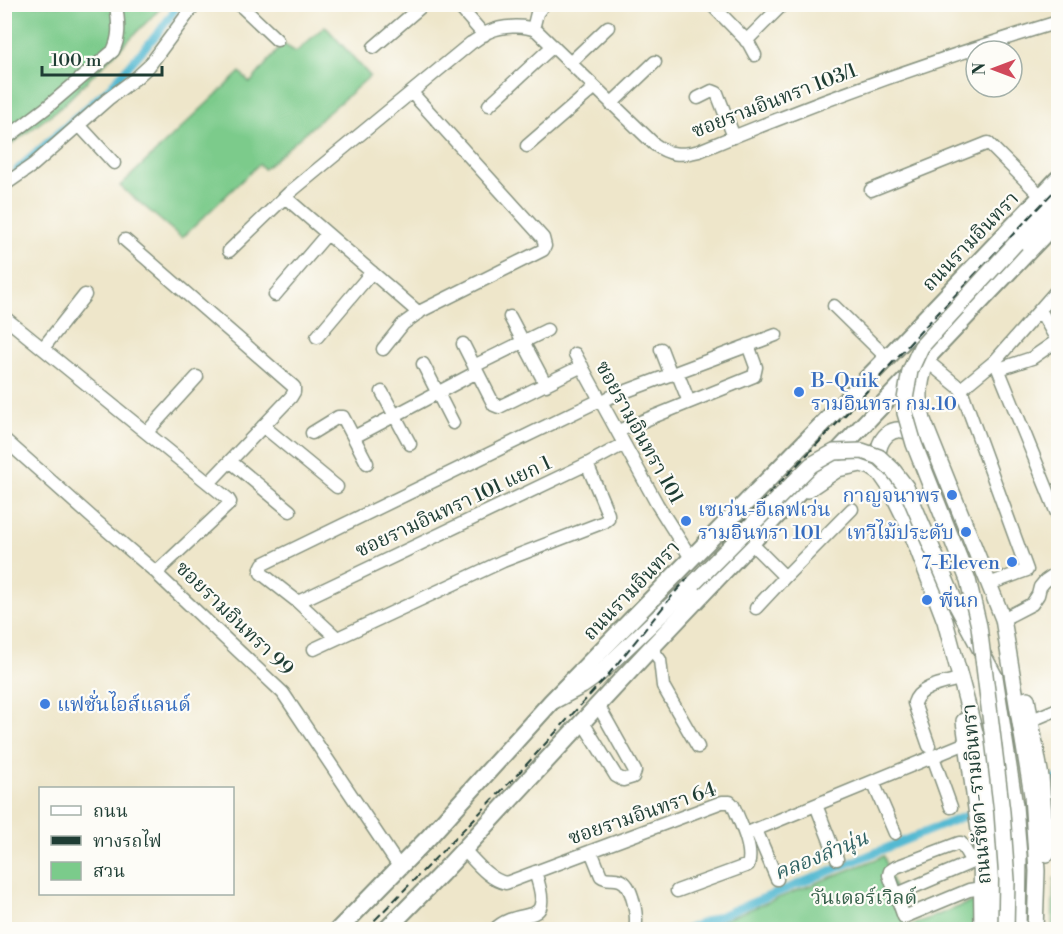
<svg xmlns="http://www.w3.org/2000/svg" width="1063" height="934" font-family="'Libre Bodoni','Noto Serif Thai',serif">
  <rect width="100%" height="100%" fill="#fdfcf7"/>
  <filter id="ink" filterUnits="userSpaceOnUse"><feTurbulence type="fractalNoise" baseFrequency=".0167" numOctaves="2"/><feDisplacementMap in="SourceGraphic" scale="12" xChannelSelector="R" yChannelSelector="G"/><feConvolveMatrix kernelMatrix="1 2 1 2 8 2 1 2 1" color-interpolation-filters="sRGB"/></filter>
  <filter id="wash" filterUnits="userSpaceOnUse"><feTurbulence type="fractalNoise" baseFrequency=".008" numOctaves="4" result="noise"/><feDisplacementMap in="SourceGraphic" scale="24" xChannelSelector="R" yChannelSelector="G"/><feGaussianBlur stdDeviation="1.35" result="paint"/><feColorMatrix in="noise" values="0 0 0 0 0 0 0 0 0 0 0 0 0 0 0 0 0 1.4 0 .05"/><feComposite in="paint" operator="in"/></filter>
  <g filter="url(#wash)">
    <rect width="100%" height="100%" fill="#eee6ca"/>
    <path fill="#7bcb8b" stroke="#4d8460" stroke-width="1.5" d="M5,5H164L60,108L5,149Z
      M325,26L370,76L264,169L259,164L182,238L120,186L240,72L250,83L283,44L296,52Z
      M884,856L906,927L977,900L974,929L698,930Z
      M1058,877V929H1052L1054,879Z"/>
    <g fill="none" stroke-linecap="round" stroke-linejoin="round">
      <path stroke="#53b9d2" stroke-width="8" d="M17,170L110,87L159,32L179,4
        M1051,781L1058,778
        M685,930L970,814"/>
    </g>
  </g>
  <g filter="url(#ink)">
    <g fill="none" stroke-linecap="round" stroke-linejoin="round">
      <defs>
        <path id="minor" d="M239,4L277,40
          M457,4L484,35
          M711,4L748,42L755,55
          M533,29L537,13L544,4
          M746,41L783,4
          M374,47L424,4
          M570,63L608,27
          M698,98L712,91L717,93L734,137
          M611,104L655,62
          M489,105L553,46
          M79,125L114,163
          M4,140L46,108L113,51C121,35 118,22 116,4
          M527,146L594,88
          M4,185L33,165L108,99L136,78L149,66L195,4
          M871,190L988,143L1042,197
          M285,197L419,313
          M125,240L294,387V392L291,397L209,483
          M229,251L289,193L471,43C477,40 482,35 488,32C501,26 524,24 537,31L654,144C669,155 680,156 699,151C816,102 936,59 1058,22
          M275,295L327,234
          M834,306L887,358
          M1040,310L1058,342
          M4,317L228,499L230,502L228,505L161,568L158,574L160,577L283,693L400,868
          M510,317L546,385
          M317,337L372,272
          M463,344L494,405L499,407L582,366
          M43,348L85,295
          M383,349L403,324L421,311L543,250L545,246L543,238L412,93
          M661,349L671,375
          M575,354L657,504L691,558
          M927,361L961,389L1027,570L989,584
          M995,361L1058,516
          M423,364L453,423
          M474,366L547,330
          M999,369L1032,358L1058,340
          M677,372L689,402
          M961,389L995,361L1058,289
          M382,392L410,444
          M608,398L776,335
          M263,426L337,487
          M623,429L754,376L756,367L748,345
          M147,432L197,377
          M312,433L338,417H343L367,463
          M354,437L477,372
          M4,439L96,521L158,574
          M230,461L290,511
          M751,543L785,577L852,509
          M298,602L587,464L624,444
          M756,608L785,577
          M1003,619L1032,604L1038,595L1040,587L1045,581L1058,572
          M337,638L298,602L261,573V568L263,564L600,400
          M651,648L660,660L663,686L698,747
          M314,649L503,561L604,522L608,519V514L587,464
          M1032,720L1058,709
          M582,721L616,776L623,780L633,777L635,771L598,705
          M929,746L914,703C919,686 945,683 960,679
          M933,757L951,807
          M873,782L895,833
          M816,805L837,859
          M756,830L777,879
          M745,834L966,743
          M464,850C475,861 489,880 506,883L722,802H730L733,805C739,820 754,849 748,865L677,891
          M591,851L601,876C607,881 613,877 620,880C633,884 638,918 635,930
          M981,863L972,862L961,843H959L896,867L890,871L889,875L904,917L969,890L982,888
          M895,895L972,862
          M494,930C521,903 556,933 535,872"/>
        <path id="major" d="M1016,243L1058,200
          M929,356C920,378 917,396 923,420L1003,619L1032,795L1037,871L1035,930
          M879,467C873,440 893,417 919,438
          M807,490L838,469L861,464L871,467L880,473L889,486L910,529L945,621L981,755L992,853V930
          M956,604L995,677L1015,806L1019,856L1018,930
          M1027,699L1041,777L1047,854
          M554,701L582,686L599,674L694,583
          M964,721L981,845L982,927"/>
        <path id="highway" d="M338,930L429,837L551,702L887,358L1058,179
          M386,930L441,874L651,648L1058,220"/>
      </defs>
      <use href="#minor" stroke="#86927f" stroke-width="15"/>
      <use href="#major" stroke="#86927f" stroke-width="18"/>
      <use href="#highway" stroke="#86927f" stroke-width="20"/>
      <use href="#minor" stroke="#fff" stroke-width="12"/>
      <use href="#major" stroke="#fff" stroke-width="15"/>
      <use href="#highway" stroke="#fff" stroke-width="16"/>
      <path stroke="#1f3d34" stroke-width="2" stroke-dasharray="9 4.5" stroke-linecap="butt" d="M365,930L515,777L608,675L677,590L848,412L921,331L1058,187"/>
      <defs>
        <path id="major-bridge" d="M694,583L811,465L834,452L862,451L879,457L893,470L906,487L956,604
          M1006,930L1007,880L1002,812L979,626L968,580L914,444L905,413V399L910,371L921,347L1016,243"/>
      </defs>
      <use href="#major-bridge" stroke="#86927f" stroke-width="18" stroke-linecap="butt"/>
      <use href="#major-bridge" stroke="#fff" stroke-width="15"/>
    </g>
  </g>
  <g fill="#3f7fe0" stroke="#fdfcf7" stroke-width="2">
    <circle cx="799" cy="392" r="6"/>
    <circle cx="952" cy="495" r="6"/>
    <circle cx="686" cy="521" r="6"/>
    <circle cx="966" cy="532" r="6"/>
    <circle cx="1012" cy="562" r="6"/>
    <circle cx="927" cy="600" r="6"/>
    <circle cx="45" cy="704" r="6"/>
  </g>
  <g text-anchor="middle" stroke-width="4.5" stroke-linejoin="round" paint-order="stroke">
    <g font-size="20" fill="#1f3d34" stroke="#fdfcf7">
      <text transform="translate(774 100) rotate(-21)" y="7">ซอยรามอินทรา 103/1</text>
      <text transform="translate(970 241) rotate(-46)" y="7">ถนนรามอินทรา</text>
      <text transform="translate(640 432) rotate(61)" y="7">ซอยรามอินทรา 101</text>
      <text transform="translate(453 506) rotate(-25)" y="7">ซอยรามอินทรา 101 แยก 1</text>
      <text transform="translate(631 590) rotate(-46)" y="7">ถนนรามอินทรา</text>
      <text transform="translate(235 618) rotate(44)" y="7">ซอยรามอินทรา 99</text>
      <text transform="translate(976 794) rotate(-95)" y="7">ถนนรัชดา-รามอินทรา</text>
      <text transform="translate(642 813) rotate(-19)" y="7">ซอยรามอินทรา 64</text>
    </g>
    <g font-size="20" fill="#366cbe" stroke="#fdfcf7" text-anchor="start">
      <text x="811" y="387">B-Quik<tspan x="811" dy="23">รามอินทรา กม.10</tspan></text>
      <text x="940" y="502" text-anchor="end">กาญจนาพร</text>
      <text x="698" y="516">เซเว่น-อีเลฟเว่น<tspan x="698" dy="23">รามอินทรา 101</tspan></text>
      <text x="954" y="539" text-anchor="end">เทวีไม้ประดับ</text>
      <text x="1000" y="569" text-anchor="end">7-Eleven</text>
      <text x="939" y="607">พี่นก</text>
      <text x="57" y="711">แฟชั่นไอส์แลนด์</text>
    </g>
    <g font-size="20" fill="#36604a" stroke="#fdfcf7">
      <text x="864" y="904">วันเดอร์เวิลด์</text>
    </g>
    <g font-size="21" font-style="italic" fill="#2f6263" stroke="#fdfcf7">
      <text transform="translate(821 855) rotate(-22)" y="7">คลองลำนุ่น</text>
    </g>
  </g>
  <rect width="1063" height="934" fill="none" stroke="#fdfcf7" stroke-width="24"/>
  <rect x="39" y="787" width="195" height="108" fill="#fdfcf7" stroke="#a4b0a9" stroke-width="1.5"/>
  <rect x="51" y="806" width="30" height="9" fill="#ffffff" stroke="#a4b0a9" stroke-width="1.5"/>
  <text x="93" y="817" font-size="18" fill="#1f3d34">ถนน</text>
  <rect x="51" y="836" width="30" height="9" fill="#1f3d34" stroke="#a4b0a9" stroke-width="1.5"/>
  <text x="93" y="847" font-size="18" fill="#1f3d34">ทางรถไฟ</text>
  <rect x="51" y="862" width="30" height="18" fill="#7bcb8b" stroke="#a4b0a9" stroke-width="1.5"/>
  <text x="93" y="877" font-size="18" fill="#1f3d34">สวน</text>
  <g transform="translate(994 69) rotate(270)"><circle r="28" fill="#fdfcf7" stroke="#a4b0a9" stroke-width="1.5"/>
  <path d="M0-4.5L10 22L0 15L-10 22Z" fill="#d1495b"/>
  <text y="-9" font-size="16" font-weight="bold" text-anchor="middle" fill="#1f3d34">N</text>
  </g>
  <path d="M42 66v9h120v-9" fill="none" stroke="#1f3d34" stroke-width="3"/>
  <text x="51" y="66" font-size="18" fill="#1f3d34" stroke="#fdfcf7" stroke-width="4.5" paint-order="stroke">100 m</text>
</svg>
